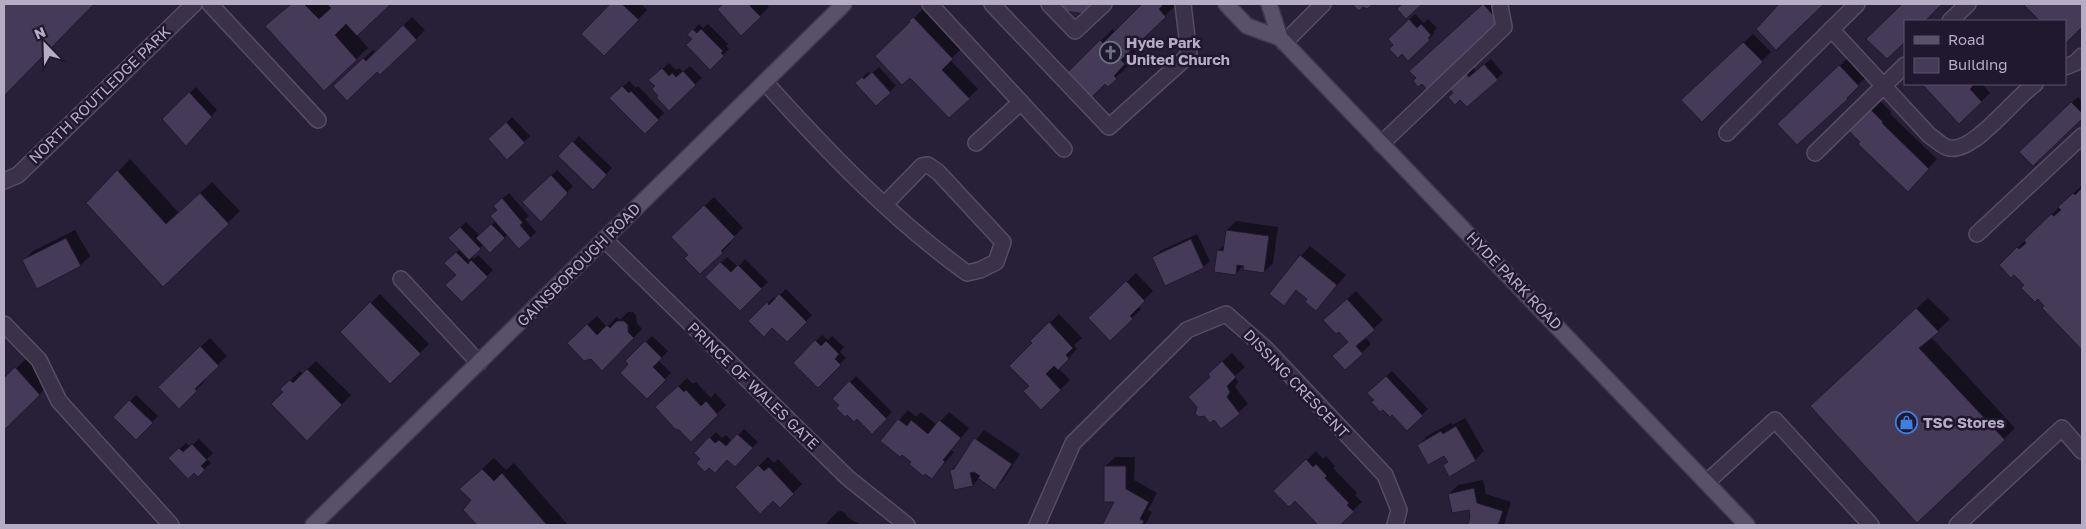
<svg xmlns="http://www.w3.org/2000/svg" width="2086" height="529" font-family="'Golos Text',sans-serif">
  <rect width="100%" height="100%" fill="#281f39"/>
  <path fill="#0007" d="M4,4H93L4,94Z
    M291,4H389L357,35L368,48L356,59L279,15Z
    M612,4H641L647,10L604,54L583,34Z
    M724,4H766L769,7L760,16L719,9Z
    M1144,4H1177L1132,48L1136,52L1124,63L1128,66L1108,85L1105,82L1066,76L1113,29L1115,32Z
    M1484,4H1501L1497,23L1420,62Z
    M1903,4H1940L1923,21H1905L1867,39Z
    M2024,4H2082V25L2065,42V21H2042Z
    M923,9L961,49L950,60L978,89L949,117L911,21Z
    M1415,14L1424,23L1428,19L1437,28L1433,32L1435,33L1408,59L1389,39Z
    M412,17L425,30L416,39L377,70L343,77L373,50L376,52Z
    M699,24L703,28L708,24L728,44L726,46L729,49L710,68L689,35Z
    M1753,34L1771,52L1702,120L1692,91Z
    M1849,57L1867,76L1855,88L1788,115Z
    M1491,59L1503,73L1467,105L1455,93L1457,82L1473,68L1476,72Z
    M669,63L676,70L679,68L683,72L690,66L702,78L669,109L660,96L656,86L650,80Z
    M879,67L896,86L876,104L857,83L868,72L871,74Z
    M629,81L636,88L638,86L664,113L645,132L611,98Z
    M1924,84H1982L1990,93L1959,122Z
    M196,87L217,110L192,138L164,119Z
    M2078,97L2082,101V118L2033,165L2021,152Z
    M1879,100L1891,112L1890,114L1937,159L1908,190L1849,130Z
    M512,117L530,136L507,158L490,140Z
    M579,136L612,168L593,188L560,156Z
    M130,159L179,213L212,182L240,211L164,285L88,203Z
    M557,170L573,186L547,214L524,202Z
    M2082,185V348L2044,308L2046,306L2014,273L2000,265Z
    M509,193L529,216L525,219L536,232L530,238L508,234L490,251L484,244L472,256L474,259L478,255L493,270L462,301L458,275L446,263L460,249L450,238L466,222L480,236L497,220L498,210L495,206Z
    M714,197L743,228L729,241L731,243L722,252L690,255L673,237Z
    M1236,221L1278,227L1273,263L1264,272L1245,264L1235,274L1218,251L1225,244L1227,230Z
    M75,230L90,256L81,265L38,287L24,260L33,251Z
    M1197,234L1210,261L1203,267L1154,257L1160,251Z
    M1310,246L1346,275L1316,310L1309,299L1297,289L1284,304L1301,256Z
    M727,257L738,267L745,259L768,282L740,309L707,277Z
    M1136,273L1153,291L1138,306L1141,309L1110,340L1089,318Z
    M786,289L812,315L787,340L772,326L750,321L774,297L776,299Z
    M1356,291L1383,320L1365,337L1371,344L1345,368L1349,341L1334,311Z
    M380,294L429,344L390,382L342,332Z
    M1928,298L1950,319L1931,337L2015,428L2004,439L1823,394Z
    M628,312H633L636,315L637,323L642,329L602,369L577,334L597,316L607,327L617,317L620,320Z
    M1059,314L1082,338L1074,345L1077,349L1058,368L1070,380L1041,408L1030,386L1034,343L1032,341Z
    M822,335L828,340L832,336L844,347L840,352L846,358L818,386L794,362Z
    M652,336L668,351L659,361L671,373L647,397L627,361Z
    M210,338L227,356L203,379L205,381L179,407L159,387Z
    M1232,353L1245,367L1235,376L1238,382L1235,387L1248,404L1221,427L1211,377L1218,365Z
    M28,357L51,383L4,428V376L10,374Z
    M316,361L351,395L307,439L282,389L300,371L302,374Z
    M1392,371L1428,409L1407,429L1369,393Z
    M856,376L892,412L872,432L834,399Z
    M687,378L693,384L696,382L711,398L715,393L726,405L691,440L657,407Z
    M136,395L158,416L136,438L115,417Z
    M908,410L916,417L921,412L937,425L949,412L969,428L951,450L954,452L932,478L913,461L882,440Z
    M1465,418L1484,451L1475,460L1444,465L1449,461L1445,454L1418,446L1427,436L1451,423L1452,425Z
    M744,429L758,442L735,465L727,458L695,453L716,432L722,438L726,435L732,441Z
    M984,430L1020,454L1004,479L995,488L979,478L973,485L951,471Z
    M199,439L213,453L207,459L211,463L198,475L170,458L186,443L190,447Z
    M1316,451L1323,459L1326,456L1335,466L1333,468L1357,493L1355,495L1362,502L1338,525H1320L1295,499L1275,491Z
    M768,457L774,463L778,459L802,484L780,506L773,499L736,487Z
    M1115,457H1135L1134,480L1157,493L1148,510L1152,512L1145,525H1103L1116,501L1106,466Z
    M494,458L506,470L514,463L568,525H479L464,510L472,500L473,477Z
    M1483,480L1486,494L1511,502L1504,525H1469L1472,517L1470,508L1449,494L1458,485Z
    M841,511L845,513L847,517L861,525H825L837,512Z"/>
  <path fill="#463a59" stroke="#221a30" d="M4,4H94L4,96Z
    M291,4H304L319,19L331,8L327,4H391L357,36L346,24L335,35L357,60L324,91L265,26Z
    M610,4H622L639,20L604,56L581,34Z
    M723,4H752L750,6L761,17L741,36L717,9Z
    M1058,4H1098L1085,14L1064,11Z
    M1142,4H1164L1159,9L1166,17L1121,60L1125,64L1114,76L1117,79L1108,87L1105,84L1089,100L1064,76L1100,40L1103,43Z
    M1352,4H1373L1367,9L1363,7L1359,11Z
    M1402,4H1422L1406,19L1397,9Z
    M1483,4L1496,18L1494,20L1497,24L1427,90L1422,84L1418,87L1413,81L1416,78L1409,71Z
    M1779,4H1824L1776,50L1756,29Z
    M1902,4H1942L1925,21H1905V42L1887,59L1866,39Z
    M2023,4H2082V27L2065,44V21H2040Z
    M913,17L953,59L942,70L970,99L949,118L910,78L902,85L875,56L910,22L909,21Z
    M1409,19L1417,28L1421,24L1431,35L1428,38L1430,40L1408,61L1402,54L1398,58L1389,49L1393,45L1388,39Z
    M403,25L417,40L380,75L377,72L347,101L333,86L363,58L366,61Z
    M692,29L697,33L701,29L723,51L721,53L724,56L710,70L686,45L692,39L687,35Z
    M1743,42L1763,62L1702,122L1681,100Z
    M1484,64L1498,80L1467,107L1460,100L1455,105L1448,97L1453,93L1449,88L1466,73L1469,77Z
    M1839,65L1859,86L1847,98L1848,99L1797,145L1777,124Z
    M662,68L669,76L672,73L676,77L683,71L696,85L669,111L656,97L658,96L652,89L655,86L648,80Z
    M872,72L891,93L876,106L855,83L862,77L864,79Z
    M1922,84H1970L1973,86L1970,89L1982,102L1959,124Z
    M622,86L629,93L631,91L659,120L645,134L609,98Z
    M189,92L212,117L186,146L162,119Z
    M2071,102L2082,113V119L2033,166L2019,152Z
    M1869,108L1883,122L1882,123L1929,169L1908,192L1858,144L1860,142L1848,130Z
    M506,122L525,143L507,160L488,139Z
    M572,141L607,175L593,190L558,156Z
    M117,170L166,224L200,193L229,224L163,287L86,203Z
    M551,175L568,193L541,222L522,202Z
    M2082,188V350L2042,308L2044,306L2038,299L2035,302L2021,288L2024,285L2014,275L2011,278L1999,265L2017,247L2019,249L2026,243L2024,240L2051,214L2054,216L2061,210L2058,207L2073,193L2075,195Z
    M502,198L523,223L520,225L531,238L519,249L490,216L497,210L493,206Z
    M704,205L735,237L721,251L723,253L700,274L684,258L688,255L671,237Z
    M491,224L505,238L490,253L476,238Z
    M460,227L481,249L469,260L448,238Z
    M1226,230L1269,236L1264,273L1243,270L1244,266L1237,265L1236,275L1214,272L1217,250L1223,251Z
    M66,238L81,266L37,289L22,260Z
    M1191,239L1204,268L1165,286L1152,257Z
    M456,252L468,264L471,260L488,277L462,302L445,285L456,275L444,263Z
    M1300,255L1337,285L1316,311L1305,302L1307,299L1296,290L1284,306L1269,294Z
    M720,262L731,272L738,265L762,289L740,311L705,277Z
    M1126,281L1145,301L1130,316L1133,319L1110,341L1088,318Z
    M779,294L807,322L787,342L772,328L764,337L748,321L767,302L769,305Z
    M1347,299L1375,330L1356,346L1363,354L1345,370L1332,356L1348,342L1339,332L1336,334L1323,320Z
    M370,302L421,354L390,384L340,332Z
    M1916,308L1939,332L1919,348L2005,440L1917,523L1810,406Z
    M617,321H624L628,325V332L634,338L602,371L591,359L584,361L567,343L587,324L597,335L607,325L610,328Z
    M1049,322L1073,348L1066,355L1069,359L1058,370L1054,366L1046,374L1061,390L1041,410L1023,391L1029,386L1009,366L1032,343L1030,341Z
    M815,340L821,346L826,341L839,354L835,359L841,365L818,388L793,363Z
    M645,341L662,358L653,367L666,380L647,399L620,373L628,364L625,361Z
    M200,346L219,366L195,389L197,391L179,409L158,387Z
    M1222,361L1236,377L1227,386L1230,392L1227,397L1240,414L1221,429L1214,420L1210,423L1204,416L1199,417L1195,414L1197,407L1188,397L1210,377L1208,374Z
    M15,367L40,395L4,430V378Z
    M307,369L342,405L307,441L271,404L283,392L280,389L290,380L293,383Z
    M1386,376L1423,416L1407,431L1392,415L1390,417L1383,410L1380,412L1371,402L1374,400L1367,393Z
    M849,381L887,419L872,434L857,419L854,422L847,415L845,417L836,408L839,405L832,399Z
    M678,386L684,392L686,390L701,406L706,401L718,415L691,442L679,430L675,429L655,407Z
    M129,400L153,423L136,440L113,417Z
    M898,419L907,426L911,420L928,434L939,420L961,438L943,460L945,462L932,479L925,474L923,476L909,464L911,462L902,455L900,457L880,441Z
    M1456,426L1476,461L1449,477L1443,465L1448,462L1444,456L1428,465L1417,445L1441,431L1443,434Z
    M737,434L753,448L735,467L727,460L715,473L709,468L705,472L696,463L700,459L694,453L709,437L715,443L719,440L726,446Z
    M974,438L1012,464L995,490L978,478L980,476L974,472L970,473L973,486L954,490L950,470L954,469Z
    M192,444L207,460L201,466L205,470L198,477L194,473L188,479L168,458L179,448L183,452Z
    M1306,459L1313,467L1316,464L1327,476L1325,478L1349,503L1347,505L1354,512L1340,525H1318L1295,501L1289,507L1273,491Z
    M758,465L764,471L769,467L794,494L780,508L773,501L760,514L735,487Z
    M1104,466H1126V489L1149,502L1140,519L1144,521L1142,525H1102L1114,502H1104Z
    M482,469L494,481L502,473L547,525H477L463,510L471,500L459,489Z
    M1474,488L1477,503L1503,511L1498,525H1468L1470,517L1469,510L1452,513L1448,494Z"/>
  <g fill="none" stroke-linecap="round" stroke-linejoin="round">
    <defs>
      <path id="minor" d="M210,4L318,120
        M930,4L1064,149
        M992,4L1109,127L1189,55L1183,4
        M1049,4L1075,31L1104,4
        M1950,21L1968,4
        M1831,29L1929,135C1935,139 1943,147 1949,148C1974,153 2014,98 2035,84
        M1284,43L1323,4
        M2065,67L2075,63L2082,56
        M765,82C826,150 892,219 967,273L980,270L996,262L1003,242L938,172L928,165L922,166L885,204
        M1727,133L1857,4
        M976,143L1021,102
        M1381,144L1504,27L1500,6
        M1815,153L1905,65
        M4,181L18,175L194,4
        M1977,234L2082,136
        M605,240L848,478L907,525
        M401,279L479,363
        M4,324L39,360L59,401L171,525
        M1707,482L1775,420L1871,525
        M1037,525L1073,443L1187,330L1226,314L1265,348L1385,475L1399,510L1395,525
        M1957,525L2062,428L2082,451"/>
      <path id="major" d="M1226,4L1247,26L1280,38L1747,525
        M1269,4L1280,38
        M313,525L844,4"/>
    </defs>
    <use href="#minor" stroke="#564d64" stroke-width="18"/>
    <use href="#major" stroke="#413950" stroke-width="18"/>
    <use href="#minor" stroke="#3b3249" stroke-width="15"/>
    <use href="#major" stroke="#59506a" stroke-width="15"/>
  </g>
  <defs>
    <symbol id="church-ring" viewBox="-11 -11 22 22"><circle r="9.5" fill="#20182e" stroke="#6b7280" stroke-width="1.5"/><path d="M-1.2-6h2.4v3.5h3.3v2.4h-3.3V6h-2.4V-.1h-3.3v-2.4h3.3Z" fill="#6b7280"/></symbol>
    <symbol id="shop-ring" viewBox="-11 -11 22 22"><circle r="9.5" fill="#20182e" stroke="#3f7fe0" stroke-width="1.5"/><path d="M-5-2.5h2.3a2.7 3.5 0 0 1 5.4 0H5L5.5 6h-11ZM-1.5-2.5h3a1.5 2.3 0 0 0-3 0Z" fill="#3f7fe0"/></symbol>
  </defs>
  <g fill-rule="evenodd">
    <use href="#church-ring" x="1098" y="40" width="25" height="25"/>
    <use href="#shop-ring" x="1894" y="410" width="25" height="25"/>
  </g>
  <g text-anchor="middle" stroke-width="5" stroke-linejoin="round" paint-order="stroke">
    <g font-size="15" font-weight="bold" fill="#b7acc6" stroke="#20182e" text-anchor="start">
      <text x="1126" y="48">Hyde Park<tspan x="1126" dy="17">United Church</tspan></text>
      <text x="1923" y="428">TSC Stores</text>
    </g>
    <g font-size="15" fill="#b7acc6" stroke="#20182e">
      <text transform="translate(100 95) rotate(-44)" y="5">NORTH ROUTLEDGE PARK</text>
      <text transform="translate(579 265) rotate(-45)" y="5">GAINSBOROUGH ROAD</text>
      <text transform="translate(1514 281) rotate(46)" y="5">HYDE PARK ROAD</text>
      <text transform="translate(1296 384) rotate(46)" y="5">DISSING CRESCENT</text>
      <text transform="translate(753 386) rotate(44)" y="5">PRINCE OF WALES GATE</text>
    </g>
  </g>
  <rect width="2086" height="529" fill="none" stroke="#b7acc6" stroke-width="10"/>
  <rect x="1904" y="20" width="162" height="65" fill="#20182e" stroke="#5c536b"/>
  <rect x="1914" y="36" width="25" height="8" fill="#59506a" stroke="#5c536b"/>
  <text x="1948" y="45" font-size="15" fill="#b7acc6">Road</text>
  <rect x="1914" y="58" width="25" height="15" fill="#463a59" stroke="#5c536b"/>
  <text x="1948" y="70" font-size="15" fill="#b7acc6">Building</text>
  <g transform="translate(45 45) rotate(337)" stroke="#20182e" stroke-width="4" paint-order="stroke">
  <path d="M0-4L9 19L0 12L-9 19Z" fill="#b7acc6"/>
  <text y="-8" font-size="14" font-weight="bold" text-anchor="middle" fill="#b7acc6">N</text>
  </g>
</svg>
